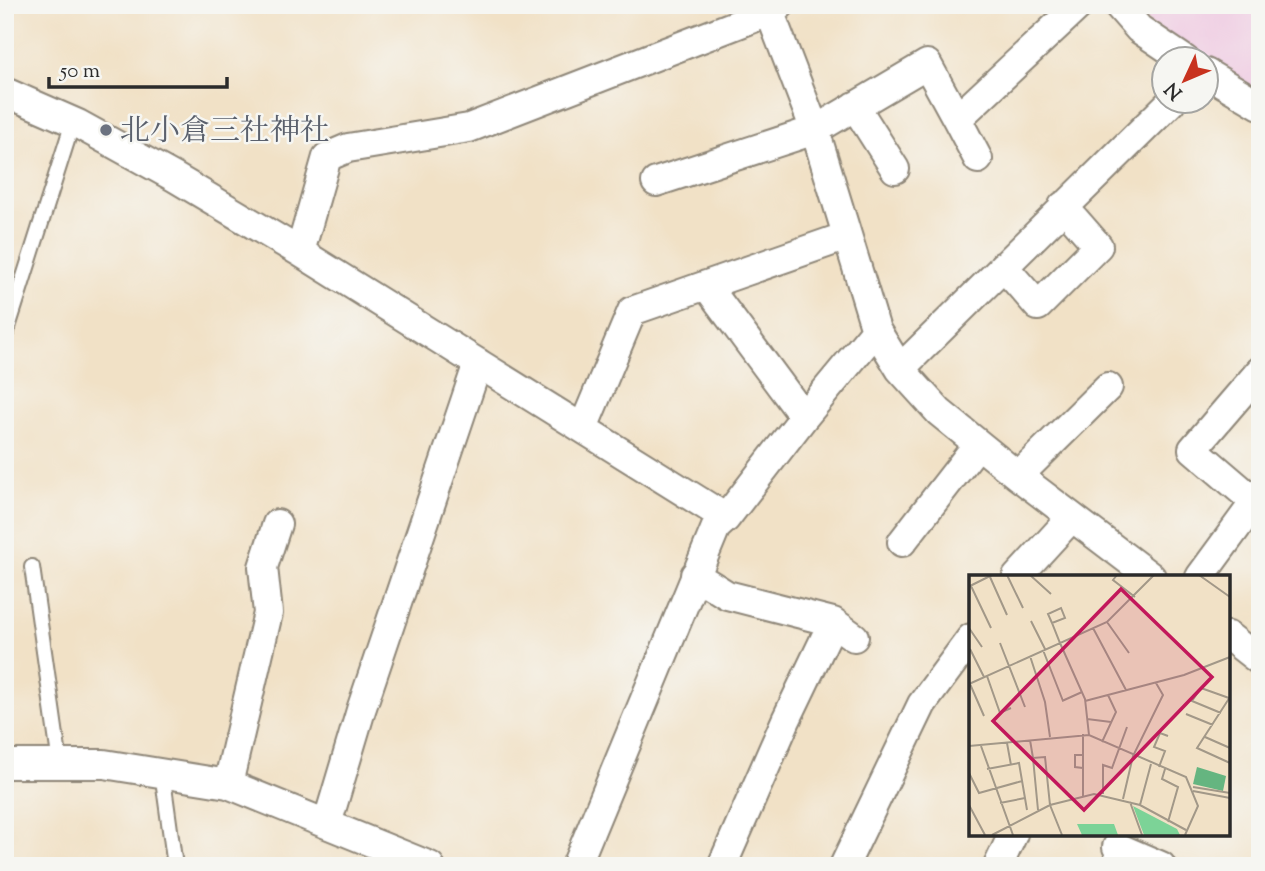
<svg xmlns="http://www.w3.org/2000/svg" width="1265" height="871" font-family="'Sorts Mill Goudy','Noto Serif JP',serif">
  <rect width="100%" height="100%" fill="#f6f6f2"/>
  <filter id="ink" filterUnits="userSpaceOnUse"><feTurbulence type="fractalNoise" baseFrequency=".0143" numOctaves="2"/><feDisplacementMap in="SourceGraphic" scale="14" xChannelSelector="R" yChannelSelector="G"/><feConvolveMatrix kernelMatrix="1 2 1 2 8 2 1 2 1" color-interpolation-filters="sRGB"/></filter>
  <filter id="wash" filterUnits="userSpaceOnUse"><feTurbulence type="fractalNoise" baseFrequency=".00686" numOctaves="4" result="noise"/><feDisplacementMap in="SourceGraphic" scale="28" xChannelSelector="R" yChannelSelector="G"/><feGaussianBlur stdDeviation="1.57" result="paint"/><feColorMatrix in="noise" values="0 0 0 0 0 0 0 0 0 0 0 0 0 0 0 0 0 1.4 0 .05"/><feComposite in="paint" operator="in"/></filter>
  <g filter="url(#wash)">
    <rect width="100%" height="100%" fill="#f1e1c6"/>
    <path fill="#f0d0e4" d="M1127,5H1260V96L1206,60L1192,59Z"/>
  </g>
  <g filter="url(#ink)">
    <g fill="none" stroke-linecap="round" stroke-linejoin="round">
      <defs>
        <path id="service" d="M5,337L73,122
          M32,567L60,764
          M162,772L175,866"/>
        <path id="minor" d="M767,5L815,130L876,330L900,369L939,412L1018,476L1151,577
          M1118,5L1139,29L1185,60
          M1206,73L1260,105
          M5,92L78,124L174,177L300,252L726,518
          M855,106L895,169
          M957,119L978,159
          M656,182L815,130L927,64L957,119L1079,5
          M300,252L327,157L348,148L469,128L769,12L780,5
          M1003,266L1038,306L1098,246L1063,206
          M706,285L804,417
          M900,369L1171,102
          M583,428L632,311L847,236
          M1018,476L1108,387
          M902,542L978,444
          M695,575L727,595L833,622L854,637
          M1017,577L1072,517
          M1200,577L1255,502L1193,449L1260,371
          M1228,636L1260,661
          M5,764H104L228,784L430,866
          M228,784L268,613L263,567L277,524
          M327,824L361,710L478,363
          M1117,847L1161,866
          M576,866L716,527L726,518L804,417L876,330
          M722,866L786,720L833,622
          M844,866L922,704L971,638
          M998,866L1013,834"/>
      </defs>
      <use href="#service" stroke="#8e8678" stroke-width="18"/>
      <use href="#minor" stroke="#8e8678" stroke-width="32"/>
      <use href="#service" stroke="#fff" stroke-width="14"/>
      <use href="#minor" stroke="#fff" stroke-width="28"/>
    </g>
  </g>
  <circle fill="#6b7280" stroke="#f6f6f2" stroke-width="2.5" cx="106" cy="130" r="7"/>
  <g text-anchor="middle" stroke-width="5" stroke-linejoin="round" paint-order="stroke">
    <g font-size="30" fill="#5b616d" stroke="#f6f6f2" text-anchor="start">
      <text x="120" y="140">北小倉三社神社</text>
    </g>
  </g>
  <g transform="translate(969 575)">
    <rect width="261" height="261" fill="#f1e1c6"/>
    <path d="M164,231L208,254L211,260H175ZM108,249H145L149,260H113Z" fill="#7cd397"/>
    <path d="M228,192L257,201L254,216L224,209Z" fill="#65b580"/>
    <path fill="none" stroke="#a29888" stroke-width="2" d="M38,0L54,33M61,0L82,19M148,0L144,5L166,22M230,0L261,22M21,2L38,40M1,11L23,0M2,11L22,53M62,46L76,74M138,47L160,78M83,48L96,43L92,33L79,39L83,48L91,68L116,124L120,160M0,53L13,72M124,53L157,115M31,68L56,132M1,74L15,102M74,75L94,126M61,81L76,127L81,162M18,101L31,138L42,133M0,109L138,47L185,0M1,109L15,141M261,122L228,173L261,188M93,126L113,117M116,126L215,100L261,82M252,138L223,126L232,113L260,123M217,139L244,150M118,144L142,147M114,159V221M236,162L261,173M61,165L64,183L76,182L81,230L93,260M133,167L147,137L139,120M38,168L42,190M0,171L120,160L217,202L229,231L216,260M12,171L44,260M114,180H106V192L114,193M64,183L69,235M190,192L196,176L185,172L191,158L199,161M18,194L50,188L58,235M196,194L193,204L209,212L199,247M0,198L10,218L53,206M224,212L261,218M224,216L261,223M134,219V190L143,193L158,152M154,224L164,181L194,120L187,108M161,227L173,260M31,228L56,223M0,230L16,260M171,230L182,189M23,260L81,230L125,219L171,230L217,255"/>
    <path fill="#c2185b" fill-opacity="0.15" stroke="#c2185b" stroke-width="3.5" d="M152,14L243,102L115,235L24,146Z"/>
    <rect width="261" height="261" fill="none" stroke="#2b2b2b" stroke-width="3.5"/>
  </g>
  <rect width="1265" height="871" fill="none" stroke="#f6f6f2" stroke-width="28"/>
  <g transform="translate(1185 80) rotate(226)"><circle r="33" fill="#f6f6f2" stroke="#a5a5a2" stroke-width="2"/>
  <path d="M0-5L12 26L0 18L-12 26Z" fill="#c8321e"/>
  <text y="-10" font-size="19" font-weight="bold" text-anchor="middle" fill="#2b2b2b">N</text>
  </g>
  <path d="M49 77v10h178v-10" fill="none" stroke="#2b2b2b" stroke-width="3.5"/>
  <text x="60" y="77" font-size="21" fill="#2b2b2b" stroke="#f6f6f2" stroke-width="5" paint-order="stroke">50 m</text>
</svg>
